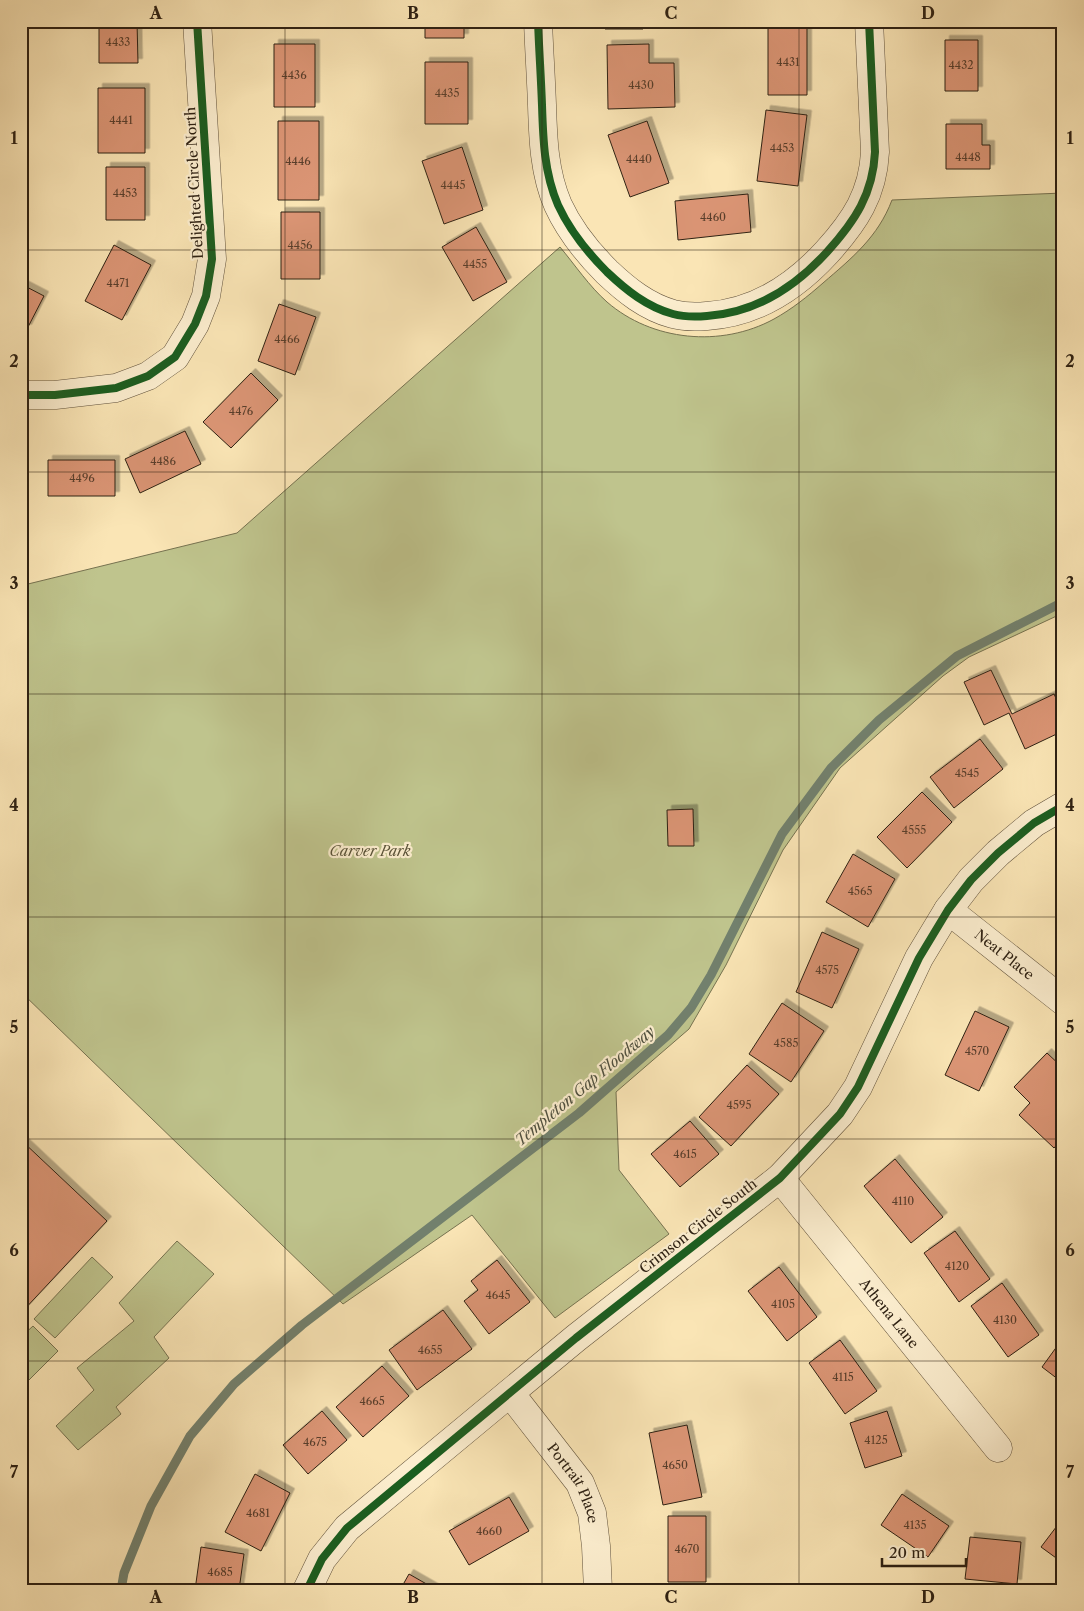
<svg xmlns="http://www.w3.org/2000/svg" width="1084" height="1611" font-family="'Libre Caslon Text',serif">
  <defs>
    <filter id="shadow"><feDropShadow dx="4.5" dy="-4.5" stdDeviation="0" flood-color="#0004"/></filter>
  </defs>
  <rect width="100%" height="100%" fill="#fae5b5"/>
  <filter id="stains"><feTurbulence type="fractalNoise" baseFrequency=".004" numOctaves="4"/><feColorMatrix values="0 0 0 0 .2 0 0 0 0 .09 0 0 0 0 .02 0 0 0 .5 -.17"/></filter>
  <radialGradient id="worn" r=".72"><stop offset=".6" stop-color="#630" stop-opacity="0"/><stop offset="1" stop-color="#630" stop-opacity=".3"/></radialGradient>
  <path fill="#bfc48d" stroke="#767250" d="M1063,193V613L969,657L943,676L840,768L783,850L726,965L689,1029L616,1092L619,1170L669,1234L555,1318L472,1215L343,1304L21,992V583L28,584L237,533L560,247C575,265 589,286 607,302C652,341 721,348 774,319C792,309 807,297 823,283C852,258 878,237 892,200Z
    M177,1241L214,1274L154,1337L169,1358L116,1407L121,1414L78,1450L56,1426L94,1390L77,1368L134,1321L119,1303Z
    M92,1257L113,1277L55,1338L34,1319Z
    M33,1326L58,1351L21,1388V1337Z"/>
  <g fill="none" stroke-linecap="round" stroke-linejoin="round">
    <path stroke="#72806d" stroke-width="9" d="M121,1590L124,1573L151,1506L190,1436L234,1384L302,1325L579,1113L668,1035L691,1008L711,975L782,834L831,768L879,720L957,656L1063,602"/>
  </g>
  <path fill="#db9574" stroke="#2e2113" filter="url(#shadow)" d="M99,21H137L138,63H99Z
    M271,21H325V25H271Z
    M425,21H464V38H425Z
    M605,21H643V29H605Z
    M768,28H807V95H768Z
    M945,40H978V91H945Z
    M274,44H315V107H274Z
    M649,44V63H674L675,107L608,109L607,45Z
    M425,62H468V124H425Z
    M98,88H145V153H98Z
    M766,110L807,115L798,186L757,181Z
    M278,121H319V200H278Z
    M647,121L669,183L630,197L608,135Z
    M946,124H982V145H990V169H946Z
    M462,147L483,210L444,224L422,161Z
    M106,167H145V220H106Z
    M748,194L751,232L678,240L675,201Z
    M281,212H320V279H281Z
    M476,227L507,282L473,301L442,247Z
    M114,245L151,265L122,320L85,301Z
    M21,284L44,296L27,329L21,327Z
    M279,304L316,317L295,375L258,361Z
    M251,373L278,400L231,448L203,422Z
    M185,431L201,464L140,493L125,459Z
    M48,460H115V496H48Z
    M991,670L1012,714L1054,694L1063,713V731L1025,749L1009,713L984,725L964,682Z
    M980,739L1003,769L954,808L930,777Z
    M922,792L952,822L907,868L877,837Z
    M693,809L694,846H668L667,810Z
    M853,854L895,879L868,927L826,902Z
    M822,932L859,949L832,1008L796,992Z
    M782,1003L824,1031L791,1082L749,1054Z
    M975,1011L1009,1027L979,1091L945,1075Z
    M1047,1053L1063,1068V1138L1054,1148L1019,1115L1030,1103L1014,1087Z
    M747,1065L779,1094L731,1146L699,1117Z
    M690,1121L719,1154L680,1187L651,1154Z
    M21,1140L107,1221L21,1313Z
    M895,1159L943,1217L911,1243L864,1186Z
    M955,1231L990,1279L959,1302L924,1253Z
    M497,1260L530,1302L489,1334L464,1301L478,1290L471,1281Z
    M779,1267L817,1317L787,1341L748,1291Z
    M1002,1283L1039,1335L1008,1357L971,1306Z
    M443,1310L472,1349L417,1390L389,1350Z
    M1063,1338V1383L1042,1367Z
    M840,1340L877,1391L845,1414L809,1363Z
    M382,1366L409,1396L363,1437L336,1407Z
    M322,1411L347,1440L308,1474L283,1445Z
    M887,1411L902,1456L865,1468L850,1423Z
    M687,1425L702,1497L663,1505L649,1433Z
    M255,1474L290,1493L261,1551L225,1532Z
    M902,1494L949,1526L928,1557L881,1525Z
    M509,1497L529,1531L469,1565L449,1531Z
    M668,1516H706V1582H668Z
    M1063,1518V1563L1041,1547Z
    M970,1537L1021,1542L1017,1584L965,1579Z
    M201,1547L244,1554L239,1590H195Z
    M409,1574L437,1590H400Z"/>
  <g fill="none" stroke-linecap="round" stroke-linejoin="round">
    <defs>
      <g id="minor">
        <path d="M538,21C539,49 541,77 542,105C543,138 544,173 558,205C569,229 588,253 607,272C626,290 647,307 673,314C684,317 696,317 707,316C756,313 795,287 827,252C855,221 873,194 875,152L869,21"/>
        <path d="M21,394L29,395H55L116,388L148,376L175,357L195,324L206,296L212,259L197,21"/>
        <path id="s1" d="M948,910L1063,1001"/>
        <path id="s2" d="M780,1178L998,1448"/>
        <path id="s3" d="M510,1393L580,1483L592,1513L596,1546L598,1590"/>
        <path d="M307,1590L322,1559L347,1528L576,1338L780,1178L840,1114L858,1087L919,958L948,910L971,880L998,853L1034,823L1063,806"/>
      </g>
    </defs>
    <use href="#minor" stroke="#61523c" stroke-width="29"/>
    <use href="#minor" stroke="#fceecf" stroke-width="28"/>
    <defs>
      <path id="cycleway" d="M538,21C539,49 541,77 542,105C543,138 544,173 558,205C569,229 588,253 607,272C626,290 647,307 673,314C684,317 696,317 707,316C756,313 795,287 827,252C855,221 873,194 875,152L869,21
        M21,394L29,395H55L116,388L148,376L175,357L195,324L206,296L212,259L197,21
        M307,1590L322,1559L347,1528L576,1338L780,1178L840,1114L858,1087L919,958L948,910L971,880L998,853L1034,823L1063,806"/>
    </defs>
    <use href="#cycleway" stroke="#fceecf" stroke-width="11"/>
    <use href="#cycleway" stroke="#1b5e20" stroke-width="8"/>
  </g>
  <path fill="none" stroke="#2e2113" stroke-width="1" stroke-opacity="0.55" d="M285,21V1590M542,21V1590M799,21V1590M21,250H1063M21,472H1063M21,694H1063M21,917H1063M21,1139H1063M21,1361H1063"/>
  <g text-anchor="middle" stroke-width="4.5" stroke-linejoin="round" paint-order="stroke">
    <g font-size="11" fill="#593e2b">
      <text x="118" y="46">4433</text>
      <text x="788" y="66">4431</text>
      <text x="961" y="69">4432</text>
      <text x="294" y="79">4436</text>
      <text x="641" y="89">4430</text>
      <text x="447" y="97">4435</text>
      <text x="121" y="124">4441</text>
      <text x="782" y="152">4453</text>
      <text x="968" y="161">4448</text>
      <text x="639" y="163">4440</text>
      <text x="298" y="165">4446</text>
      <text x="453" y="189">4445</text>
      <text x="125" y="197">4453</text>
      <text x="713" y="221">4460</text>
      <text x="300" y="249">4456</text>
      <text x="475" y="268">4455</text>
      <text x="118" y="287">4471</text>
      <text x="287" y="343">4466</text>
      <text x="241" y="415">4476</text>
      <text x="163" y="465">4486</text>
      <text x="82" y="482">4496</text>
      <text x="967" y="777">4545</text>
      <text x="914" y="834">4555</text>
      <text x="860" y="895">4565</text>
      <text x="827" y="974">4575</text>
      <text x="786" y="1047">4585</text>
      <text x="977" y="1055">4570</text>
      <text x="739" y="1109">4595</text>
      <text x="685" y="1158">4615</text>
      <text x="903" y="1205">4110</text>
      <text x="957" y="1270">4120</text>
      <text x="498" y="1299">4645</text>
      <text x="783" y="1308">4105</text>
      <text x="1005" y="1324">4130</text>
      <text x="430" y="1354">4655</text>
      <text x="843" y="1381">4115</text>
      <text x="372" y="1405">4665</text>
      <text x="876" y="1444">4125</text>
      <text x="315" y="1446">4675</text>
      <text x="675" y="1469">4650</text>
      <text x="258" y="1517">4681</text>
      <text x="915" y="1529">4135</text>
      <text x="489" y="1535">4660</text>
      <text x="687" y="1553">4670</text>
      <text x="220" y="1576">4685</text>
    </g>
    <g font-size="14" fill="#2e2113" stroke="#fceecf">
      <text transform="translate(194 183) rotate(-93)" y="5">Delighted Circle North</text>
      <text dy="5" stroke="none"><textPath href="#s1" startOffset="72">Neat Place</textPath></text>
      <text transform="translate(698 1226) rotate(-38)" y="5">Crimson Circle South</text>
      <text dy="5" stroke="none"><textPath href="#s2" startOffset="174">Athena Lane</textPath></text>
      <text dy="5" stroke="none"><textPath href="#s3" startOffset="111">Portrait Place</textPath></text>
    </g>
    <g font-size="14" font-style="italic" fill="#5a5238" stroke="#fceecf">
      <text x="370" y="856">Carver Park</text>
    </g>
    <g font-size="15" font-style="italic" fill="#505140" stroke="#fceecf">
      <text transform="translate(585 1086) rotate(-40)" y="5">Templeton Gap Floodway</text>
    </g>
  </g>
  <rect width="1084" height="1611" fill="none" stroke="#fae5b5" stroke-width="55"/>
  <path d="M882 1558v8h84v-8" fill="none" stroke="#2e2113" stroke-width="2.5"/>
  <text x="889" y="1558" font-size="15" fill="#2e2113" stroke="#fceecf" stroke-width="4" paint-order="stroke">20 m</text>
  <rect x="28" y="28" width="1028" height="1556" fill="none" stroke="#2e2113" stroke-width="2"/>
  <g font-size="16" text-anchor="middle" font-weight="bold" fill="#2e2113">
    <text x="156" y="19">A</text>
    <text x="413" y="19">B</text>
    <text x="671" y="19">C</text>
    <text x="928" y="19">D</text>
    <text x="14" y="144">1</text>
    <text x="1070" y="144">1</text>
    <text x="14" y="367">2</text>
    <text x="1070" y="367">2</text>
    <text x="14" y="589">3</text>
    <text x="1070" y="589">3</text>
    <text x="14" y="811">4</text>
    <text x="1070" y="811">4</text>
    <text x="14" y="1033">5</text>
    <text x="1070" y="1033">5</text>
    <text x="14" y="1256">6</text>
    <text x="1070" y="1256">6</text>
    <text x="14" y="1478">7</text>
    <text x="1070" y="1478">7</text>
    <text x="156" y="1603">A</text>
    <text x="413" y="1603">B</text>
    <text x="671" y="1603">C</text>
    <text x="928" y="1603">D</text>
  </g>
  <rect width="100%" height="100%" filter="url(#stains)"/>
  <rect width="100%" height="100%" fill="url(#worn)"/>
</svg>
